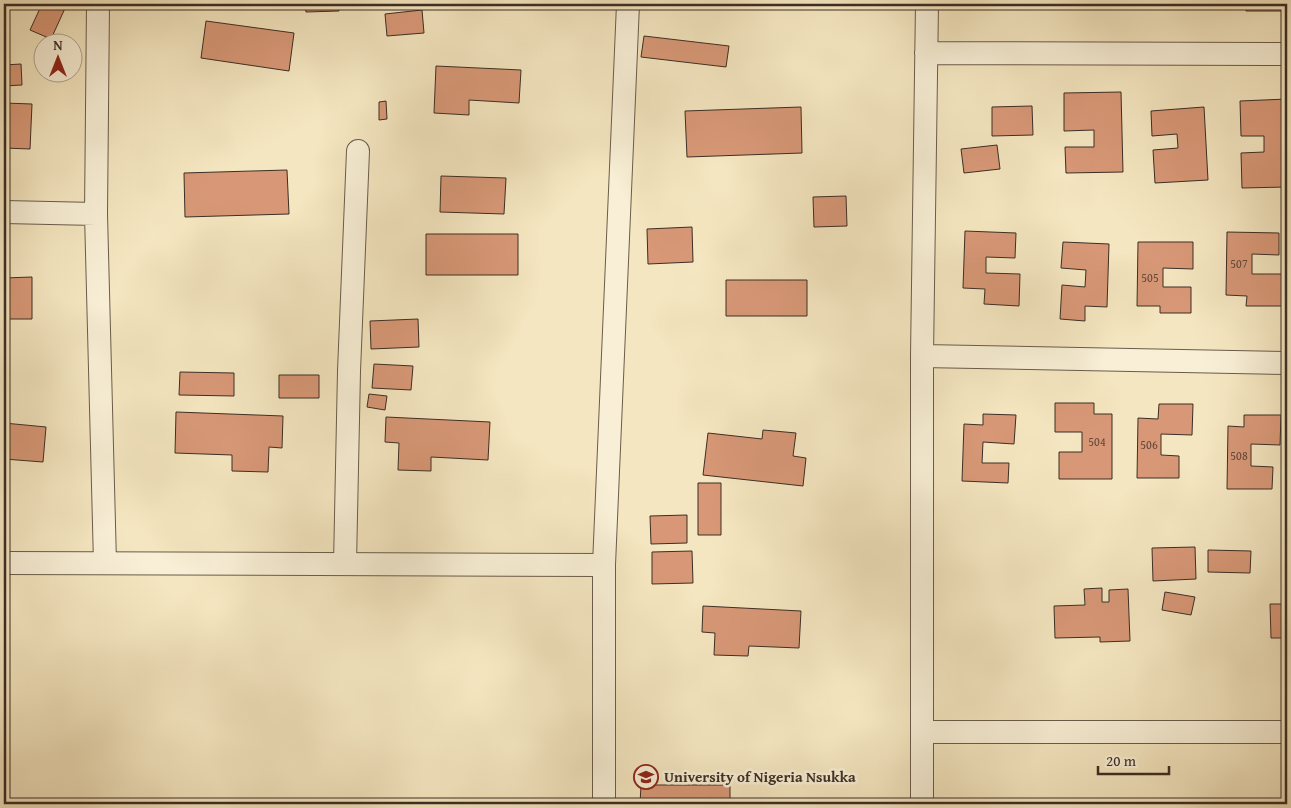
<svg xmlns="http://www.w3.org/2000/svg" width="1291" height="808" font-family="'Gentium Book Plus',serif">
  <rect width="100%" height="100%" fill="#f4e6c0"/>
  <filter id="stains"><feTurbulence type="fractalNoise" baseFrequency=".004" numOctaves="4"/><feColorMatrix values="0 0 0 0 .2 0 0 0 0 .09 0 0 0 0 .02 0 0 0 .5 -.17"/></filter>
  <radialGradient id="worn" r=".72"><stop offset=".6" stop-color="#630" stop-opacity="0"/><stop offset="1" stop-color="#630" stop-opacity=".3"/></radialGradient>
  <path fill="#d89877" stroke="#3c2e24" d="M42,4H67L51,39L30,30Z
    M305,4H339V11L306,12Z
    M1246,4H1287V11H1246Z
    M422,10L424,33L387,36L385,14Z
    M206,21L294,33L289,71L201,58Z
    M644,36L729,46L726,67L641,57Z
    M21,64L22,85L4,86V65Z
    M436,66L521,70L519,103L469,100V115L434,113Z
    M1121,92L1123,172L1066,173L1065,147H1094V130L1064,131V93Z
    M1287,99V187L1242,188L1241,153L1264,152V136H1241L1240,101Z
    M386,101L387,119L379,120V102Z
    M4,103L32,104L30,149L4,148Z
    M1032,106L1033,135L992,136V107Z
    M801,107L802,153L687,157L685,111Z
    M1204,107L1208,180L1155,183L1153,150L1178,148L1177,134L1152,136L1151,111Z
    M997,145L1000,169L964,173L961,149Z
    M287,170L289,214L185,217L184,173Z
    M441,176L506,178L504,214L440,212Z
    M846,196L847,226L814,227L813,197Z
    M692,227L693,262L648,264L647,229Z
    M965,231L1016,233L1015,258L986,257V273L1020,274L1019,306L984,304L985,289L963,288Z
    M1227,232L1279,233V255L1252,254V274H1282V306H1246L1247,296L1226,295Z
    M426,234H518V275H426Z
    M1063,242L1109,244L1107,307L1085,306V321L1060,319L1062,285L1085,287L1086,270L1061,268Z
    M1138,242H1193V269L1163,268V287H1191V313H1160V306H1137Z
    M32,277V319H4V278Z
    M726,280H807V316H726Z
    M418,319L419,347L371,349L370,321Z
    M374,364L413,366L411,390L372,388Z
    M180,372L234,373V396L179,395Z
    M279,375H319V398H279Z
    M369,394L387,396L385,410L367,407Z
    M1055,403H1094V414H1112V479H1059V452H1082V432H1055Z
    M1159,404H1193L1192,435L1161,434V455L1179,456V478H1137L1138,418L1158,419Z
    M176,412L283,416L282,448L269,447L268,472L232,471V455L175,453Z
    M983,414L1016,415L1014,444L983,442L982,463H1009L1008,483L962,481L964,424L983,425Z
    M1244,415H1281L1280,445L1251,444V466L1273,467L1272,489H1227L1228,426L1244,427Z
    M386,417L490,422L488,460L431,457V471L398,470L399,443L385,442Z
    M4,423L46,427L43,462L4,459Z
    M763,430L796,433L793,456L806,458L803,486L703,475L708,433L762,439Z
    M698,483H721V535H698Z
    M687,515V543L651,544L650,516Z
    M1195,547L1196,579L1153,581L1152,548Z
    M1208,550L1251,551L1250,573L1208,572Z
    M692,551L693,583L652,584V552Z
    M1102,588V602H1109V590L1128,589L1130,641L1100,642V637L1055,638L1054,606L1085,605L1084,589Z
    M1165,592L1195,597L1191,615L1162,610Z
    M1270,604H1287V638H1271Z
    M703,606L801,611L799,648L749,646L748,656L714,655L715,633L702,632Z
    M641,785H730V804H640Z"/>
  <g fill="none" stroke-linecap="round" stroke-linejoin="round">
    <defs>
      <path id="minor" d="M98,4L96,214L105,563
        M926,53L1287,54
        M4,212L96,214
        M922,356L1287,363
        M4,563L604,565
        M345,564L349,371L358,151
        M922,732H1287
        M604,804V565L628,4
        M922,804V356L927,4"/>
    </defs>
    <use href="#minor" stroke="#6a5c4b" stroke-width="24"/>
    <use href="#minor" stroke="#f8efd6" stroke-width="22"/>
  </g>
  <defs>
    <symbol id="university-ring" viewBox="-11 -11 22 22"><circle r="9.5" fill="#f8efd6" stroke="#8f2418" stroke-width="1.5"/><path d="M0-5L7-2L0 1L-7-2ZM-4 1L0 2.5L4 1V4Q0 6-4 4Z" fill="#8f2418"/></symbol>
  </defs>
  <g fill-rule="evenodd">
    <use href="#university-ring" x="632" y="763" width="28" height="28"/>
  </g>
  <g text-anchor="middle" stroke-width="5" stroke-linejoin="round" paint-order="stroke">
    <g font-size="12" fill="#634839">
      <text x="1239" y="268">507</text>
      <text x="1150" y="282">505</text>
      <text x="1097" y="446">504</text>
      <text x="1149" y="449">506</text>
      <text x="1239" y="460">508</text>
    </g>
    <g font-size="15" font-weight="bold" fill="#3c2e24" stroke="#f8efd6" text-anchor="start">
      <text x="664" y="782">University of Nigeria Nsukka</text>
    </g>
  </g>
  <rect width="1291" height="808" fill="none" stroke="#f4e6c0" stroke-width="20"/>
  <rect x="5" y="5" width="1281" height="798" fill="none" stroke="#3c2e24" stroke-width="2.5"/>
  <rect x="10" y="10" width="1271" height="788" fill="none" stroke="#3c2e24"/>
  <g transform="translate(58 58)"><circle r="24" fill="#f8efd6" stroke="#ada28f"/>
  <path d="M0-4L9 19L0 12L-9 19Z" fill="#8f2418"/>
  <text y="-8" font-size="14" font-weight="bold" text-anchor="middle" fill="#3c2e24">N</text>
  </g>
  <path d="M1098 766v8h71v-8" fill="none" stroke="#3c2e24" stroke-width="2.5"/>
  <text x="1106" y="766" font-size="15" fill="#3c2e24" stroke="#f8efd6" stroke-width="4" paint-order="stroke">20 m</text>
  <rect width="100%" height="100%" filter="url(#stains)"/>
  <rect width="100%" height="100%" fill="url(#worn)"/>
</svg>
